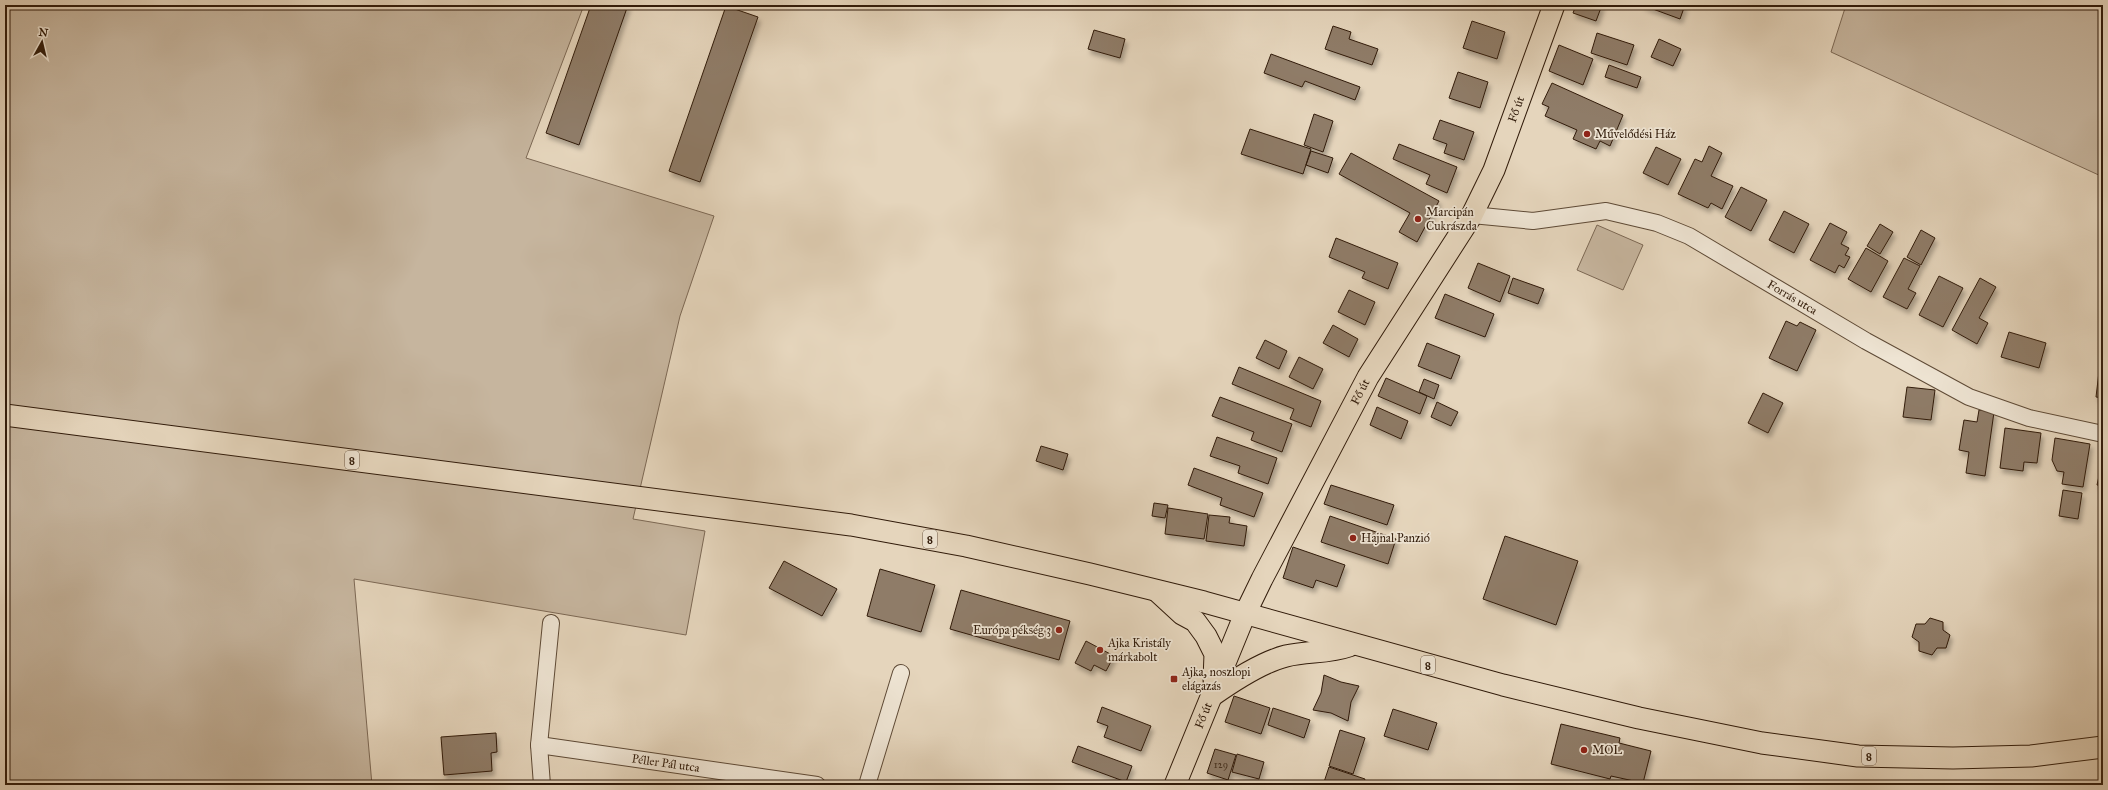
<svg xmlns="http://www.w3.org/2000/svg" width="2108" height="790" font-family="'IM FELL Great Primer',serif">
  <defs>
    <filter id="shadow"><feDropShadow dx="2.5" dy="4.5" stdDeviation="2" flood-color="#0004"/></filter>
  </defs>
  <rect width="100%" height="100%" fill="#e5d5bc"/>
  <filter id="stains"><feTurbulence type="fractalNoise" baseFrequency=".005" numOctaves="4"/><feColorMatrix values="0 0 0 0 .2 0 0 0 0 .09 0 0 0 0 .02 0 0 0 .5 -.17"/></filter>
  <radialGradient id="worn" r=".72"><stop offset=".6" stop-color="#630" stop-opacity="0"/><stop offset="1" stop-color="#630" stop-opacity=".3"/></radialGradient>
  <path fill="#c6b59e" stroke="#7c6854" d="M5,5H584L526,158L714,216L680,316L633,519L705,531L686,635L354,579L372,785H5Z
    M1846,5H2103V177L1831,52Z
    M1597,225L1643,245L1623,290L1577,270Z"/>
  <path fill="#8f7c67" stroke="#311b0a" filter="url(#shadow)" d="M591,5H628L579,145L546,133Z
    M1576,5H1602L1596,21L1573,13Z
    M1642,5H1685L1680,19Z
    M726,6L758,17L700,182L669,171Z
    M1472,21L1505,32L1497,59L1463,48Z
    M1333,26L1351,32L1349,39L1378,49L1372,65L1325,49Z
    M1094,30L1125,39L1120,58L1088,49Z
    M1597,33L1634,45L1627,65L1591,53Z
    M1659,39L1681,49L1673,66L1651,57Z
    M1559,45L1593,59L1583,85L1549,71Z
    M1271,54L1360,87L1355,100L1305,81L1302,87L1264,73Z
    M1609,65L1641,77L1637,88L1605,77Z
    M1458,72L1488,82L1480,108L1449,98Z
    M1552,83L1623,115L1610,146L1600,141L1596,149L1573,139L1577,130L1545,116L1549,107L1542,104Z
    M1314,114L1333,121L1323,152L1304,145Z
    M1440,120L1474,132L1464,160L1444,153L1447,144L1433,139Z
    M1250,129L1311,149L1303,174L1241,154Z
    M1399,144L1457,167L1447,193L1426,184L1430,175L1393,159Z
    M1709,146L1722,153L1711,176L1733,186L1722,209L1711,203L1708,208L1678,194L1695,159L1702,162Z
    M1656,147L1681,159L1668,185L1643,173Z
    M1311,151L1333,158L1328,173L1306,165Z
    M1351,153L1439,201L1417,242L1399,232L1410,213L1339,174Z
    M1741,187L1767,200L1751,231L1725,217Z
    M1784,211L1809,224L1794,253L1769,240Z
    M1830,223L1847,232L1841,244L1849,248L1845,255L1850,257L1844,268L1839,265L1835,273L1810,260Z
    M1880,224L1893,232L1880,254L1867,246Z
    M1921,230L1935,238L1921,265L1907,257Z
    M1336,238L1398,263L1388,289L1362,278L1365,272L1329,257Z
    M1866,248L1888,261L1871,292L1848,279Z
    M1904,258L1920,266L1908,289L1916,293L1907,309L1883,297Z
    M1478,263L1510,276L1500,302L1468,288Z
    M1939,276L1963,288L1943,327L1919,315Z
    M1513,278L1544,289L1538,304L1508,293Z
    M1980,278L1996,287L1979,318L1988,323L1977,344L1952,330Z
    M1349,290L1375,302L1365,325L1338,312Z
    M1445,294L1494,314L1485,337L1435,318Z
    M1786,321L1797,326L1800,322L1816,330L1797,371L1769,358Z
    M1333,325L1358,339L1349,357L1323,343Z
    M2009,332L2046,343L2039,368L2001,357Z
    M2103,338V398L2096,397Z
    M1265,340L1287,351L1279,369L1256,358Z
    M1427,343L1460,356L1451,379L1418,366Z
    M1299,357L1323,369L1313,389L1289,377Z
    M1239,367L1321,401L1311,427L1290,419L1294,409L1232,384Z
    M1386,378L1427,396L1420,414L1378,396Z
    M1424,379L1439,385L1434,399L1419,392Z
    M1907,387L1935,390L1931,420L1903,417Z
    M1763,393L1783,403L1768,433L1748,423Z
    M1220,397L1292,424L1282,452L1251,440L1254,432L1212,416Z
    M1437,402L1458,412L1451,426L1431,417Z
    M1377,407L1408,421L1401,439L1370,425Z
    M1979,410L1994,412L1985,476L1966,473L1969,452L1959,450L1964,420L1977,422Z
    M2005,428L2041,433L2037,463L2024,462L2023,471L2000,468Z
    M1217,437L1277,458L1268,484L1238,473L1240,466L1210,456Z
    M2055,438L2090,444L2083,487L2062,484L2064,472L2057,471L2052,460Z
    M1041,446L1068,454L1063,470L1036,461Z
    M2103,458V486L2097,485Z
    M1194,468L1263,493L1254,517L1220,505L1222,498L1188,485Z
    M1331,485L1394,505L1387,525L1324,504Z
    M2063,490L2082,493L2078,519L2059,516Z
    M1154,503L1168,505L1165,518L1152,516Z
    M1168,508L1208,514L1204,539L1165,534Z
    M1209,515L1230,517L1229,523L1247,526L1244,546L1206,541Z
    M1330,516L1396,539L1388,564L1321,542Z
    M1505,536L1578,561L1556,625L1483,599Z
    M1293,547L1345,565L1337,587L1316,580L1313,588L1283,578Z
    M784,561L837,589L822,616L769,588Z
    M880,569L935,585L921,632L867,616Z
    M961,590L1070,621L1059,660L950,629Z
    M1930,618L1943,622V630L1950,635L1946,648H1937L1932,655L1919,651V642L1912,637L1916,624H1925Z
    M1086,641L1114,656L1106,671L1094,665L1091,671L1075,663Z
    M1324,675L1341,682L1359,686L1351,702L1348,721L1331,713L1313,710L1321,693Z
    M1234,696L1270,708L1261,734L1225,722Z
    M1102,707L1151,726L1141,751L1104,737L1108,726L1097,722Z
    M1273,708L1310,720L1304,738L1268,725Z
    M1393,709L1437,723L1428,750L1384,736Z
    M1561,724L1620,738L1619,743L1651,751L1643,783L1611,776L1610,779L1551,764Z
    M1340,730L1365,738L1353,774L1329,766Z
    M496,733L497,752L491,753L492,771L444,775L441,737Z
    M1078,746L1132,766L1126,782L1072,762Z
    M1215,749L1236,755L1228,780L1207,773Z
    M1237,754L1264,762L1259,779L1232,772Z
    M1329,767L1365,779L1363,785H1323Z"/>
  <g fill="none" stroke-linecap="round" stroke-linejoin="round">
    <defs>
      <g id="minor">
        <path id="s1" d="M1472,215L1533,221L1606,211L1657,223L1689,236L1866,341L1969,397L2029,418L2103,434"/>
        <path id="s2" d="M539,745L817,785"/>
        <path d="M542,785L539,745L551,623"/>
        <path d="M867,785L901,673"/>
      </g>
      <g id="major">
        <path d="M5,415L851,525L966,546L1090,574L1204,602L1503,685L1639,718L1762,743L1858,756L1953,758L2031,756L2103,747"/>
        <path d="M1157,591L1182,614L1195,621L1206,636L1215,654L1214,680"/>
        <path d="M1213,695C1233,681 1262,662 1286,656C1307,651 1329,653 1349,646"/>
        <path id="s3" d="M1175,785L1245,614L1262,579L1368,377L1472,215L1494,170L1554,5"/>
      </g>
    </defs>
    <use href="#minor" stroke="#5e4a36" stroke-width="18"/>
    <use href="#major" stroke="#311b0a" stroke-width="23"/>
    <use href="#minor" stroke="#eee4d3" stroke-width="16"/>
    <use href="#major" stroke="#e5d5bc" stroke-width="21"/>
  </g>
  <g fill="#8f2418" stroke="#eee4d3" stroke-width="1.5">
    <circle cx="1587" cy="134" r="4"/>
    <circle cx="1418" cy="219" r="4"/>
    <circle cx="1353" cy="538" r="4"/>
    <circle cx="1059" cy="630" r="4"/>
    <circle cx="1100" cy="650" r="4"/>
    <rect x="1170" y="675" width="8" height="8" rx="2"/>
    <circle cx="1584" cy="750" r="4"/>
  </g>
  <g text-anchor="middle" stroke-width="3.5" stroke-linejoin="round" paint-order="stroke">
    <g font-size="10" fill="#483321">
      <text x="1221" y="768">129</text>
    </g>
    <g fill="#eee4d3" stroke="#6a5746" stroke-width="1">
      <rect x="345" y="451" width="14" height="18" rx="3"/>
      <rect x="923" y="530" width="14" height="18" rx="3"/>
      <rect x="1421" y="656" width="14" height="18" rx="3"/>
      <rect x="1862" y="747" width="14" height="18" rx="3"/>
    </g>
    <g font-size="11" font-weight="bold" fill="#311b0a">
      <text x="352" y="464">8</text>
      <text x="930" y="543">8</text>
      <text x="1428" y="669">8</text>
      <text x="1869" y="760">8</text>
    </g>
    <g font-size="12" fill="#311b0a" stroke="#eee4d3">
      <text dy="4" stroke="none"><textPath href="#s3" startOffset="759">Fő út</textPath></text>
      <text dy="4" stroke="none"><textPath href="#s1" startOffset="342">Forrás utca</textPath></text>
      <text dy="4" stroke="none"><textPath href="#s3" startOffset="435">Fő út</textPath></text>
      <text dy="4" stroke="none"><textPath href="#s3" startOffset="75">Fő út</textPath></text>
      <text dy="4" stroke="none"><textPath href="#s2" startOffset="128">Péller Pál utca</textPath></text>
    </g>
    <g font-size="12" fill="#311b0a" stroke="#eee4d3" text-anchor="start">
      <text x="1595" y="138">Művelődési Ház</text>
      <text x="1426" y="216">Marcipán<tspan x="1426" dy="14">Cukrászda</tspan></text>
      <text x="1361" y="542">Hajnal Panzió</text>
      <text x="1051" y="634" text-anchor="end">Európa pékség 3</text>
      <text x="1108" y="647">Ajka Kristály<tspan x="1108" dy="14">márkabolt</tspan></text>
      <text x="1182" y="676">Ajka, noszlopi<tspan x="1182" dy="14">elágazás</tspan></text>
      <text x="1592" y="754">MOL</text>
    </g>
  </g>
  <rect width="2108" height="790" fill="none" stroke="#e5d5bc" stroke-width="20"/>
  <rect x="6" y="6" width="2096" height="778" fill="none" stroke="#311b0a" stroke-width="2"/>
  <rect x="10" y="10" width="2088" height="770" fill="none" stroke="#311b0a"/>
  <g transform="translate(42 42) rotate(8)" stroke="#eee4d3" stroke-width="3" paint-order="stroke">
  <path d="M0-3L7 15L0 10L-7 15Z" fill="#311b0a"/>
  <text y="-6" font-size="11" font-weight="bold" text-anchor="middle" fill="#311b0a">N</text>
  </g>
  <rect width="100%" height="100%" filter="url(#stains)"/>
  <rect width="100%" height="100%" fill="url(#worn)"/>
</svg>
